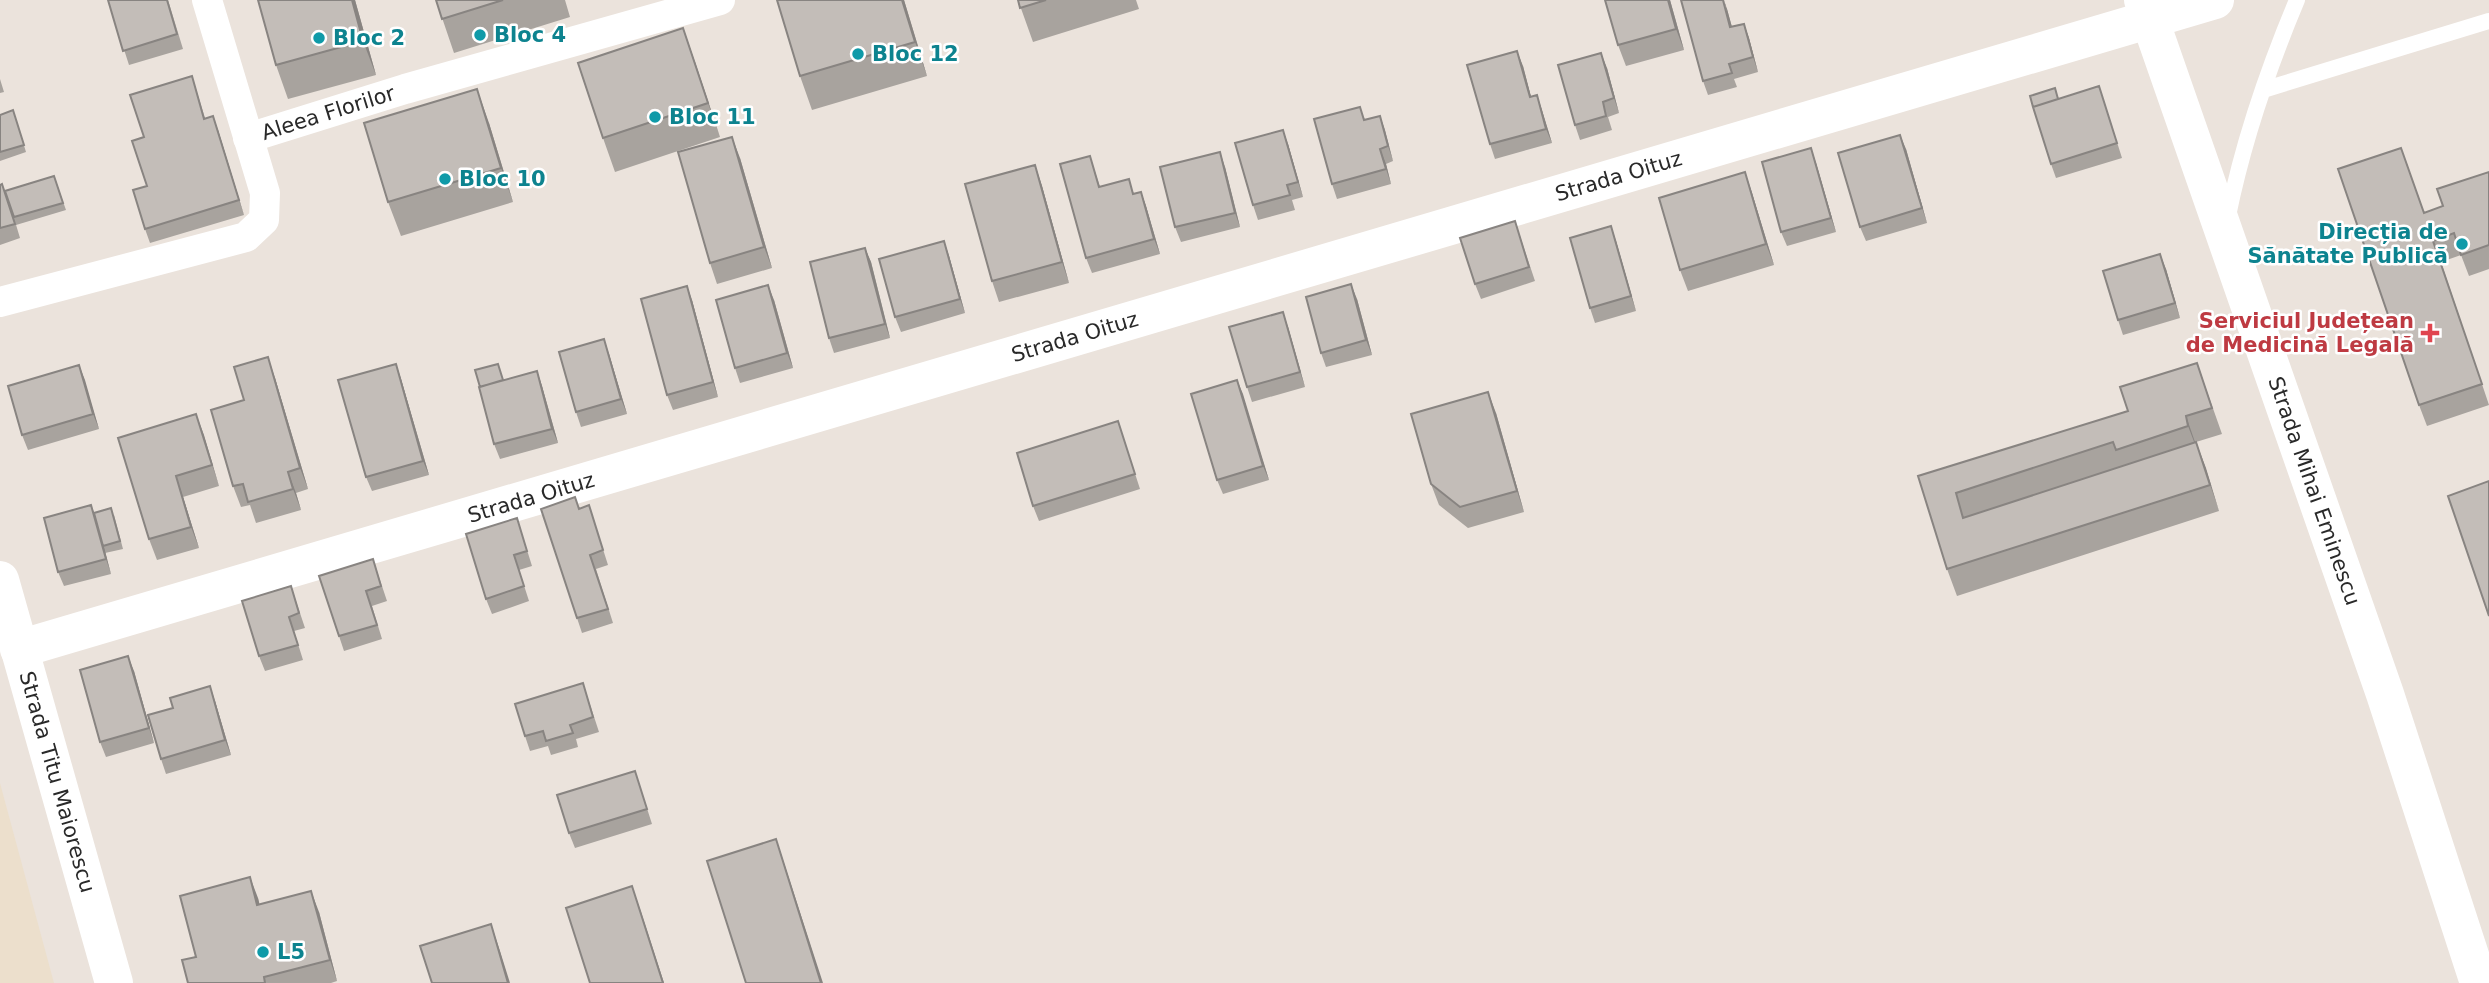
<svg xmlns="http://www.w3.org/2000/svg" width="2489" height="983" font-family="'DejaVu Sans',sans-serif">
  <rect width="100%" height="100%" fill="#ebe3dc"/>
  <path fill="#ecdfcc" d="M0,783L54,983H0Z"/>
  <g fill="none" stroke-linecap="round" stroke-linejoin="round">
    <path stroke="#fff" stroke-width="16" d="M2263,90L2489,21
      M2228,216C2243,142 2268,69 2297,0"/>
    <g stroke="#fff" stroke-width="30">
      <path id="s1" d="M248,138L405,89L720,0"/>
      <path d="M0,302L246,237L264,220L265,193L207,0"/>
    </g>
    <path stroke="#fff" stroke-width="38" id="s2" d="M2143,0L2385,694L2479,983"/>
    <g stroke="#fff" stroke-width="38">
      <path id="s3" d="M0,580L114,983"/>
      <path id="s4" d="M19,649L2215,0"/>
    </g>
  </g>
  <path fill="#a8a39e" d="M108,0H168L183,49L129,65Z
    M258,0H355L376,75L288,99L276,65Z
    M436,0H565L570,17L454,53Z
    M904,0L927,76L812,110L800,76Z
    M1018,0H1136L1139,9L1033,42Z
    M1605,0H1670L1684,50L1626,66L1618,45Z
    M1727,9L1732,27L1744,24L1749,38L1758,72L1734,79L1737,87L1708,95L1703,81Z
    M695,62L720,137L615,172L603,138Z
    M1523,66L1531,97L1537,95L1552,143L1495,159L1490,144Z
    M1607,68L1619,113L1608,117L1612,130L1580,140L1575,125Z
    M192,76L205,118L218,130L244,215L150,243L145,229L147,186L144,137Z
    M0,79L4,92L0,93Z
    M2059,99L2104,101L2122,158L2056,178L2051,164Z
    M1360,107L1364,120L1380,116L1393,161L1386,164L1391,184L1337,199L1332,184Z
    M13,110L26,152L0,161V115Z
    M489,123L513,202L401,236L388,202Z
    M1288,144L1303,197L1292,200L1295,210L1258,220L1253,205Z
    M1906,149L1927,223L1866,241L1860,227Z
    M1090,156L1100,187L1135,194L1141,192L1146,206L1160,254L1092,273L1086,258Z
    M740,158L772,268L717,284L710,263Z
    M1816,163L1836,232L1787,246L1781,232Z
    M1035,165L1042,186L1069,283L999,302L992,281Z
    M1225,167L1240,227L1181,242L1175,227Z
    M1745,172L1752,193L1774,265L1688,291L1680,270Z
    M2489,172V269L2469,276L2461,255L2441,262L2489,405L2427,426L2419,405L2424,213L2443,206Z
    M54,176L66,210L16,225L14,218L20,238L0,245V185L5,191Z
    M1520,236L1535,281L1481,299L1475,284Z
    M944,241L949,256L965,313L901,332L895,317Z
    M1616,241L1636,311L1595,323L1590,308Z
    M865,248L871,262L890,338L834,353L829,338Z
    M2166,269L2180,318L2123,335L2118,320Z
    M1357,299L1372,355L1326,367L1321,353Z
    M692,300L718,397L673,410L667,395Z
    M774,300L793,368L740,383L735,368Z
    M1288,327L1305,387L1252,402L1247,387Z
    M609,354L627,414L581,427L576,412Z
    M2197,363L2222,434L2196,442L2219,511L1957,596L1947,569L1918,476L2128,411Z
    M396,364L401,379L429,475L372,491L366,477Z
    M498,364L503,380L537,371L542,386L558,443L500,459L494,444Z
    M79,365L99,429L28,450L22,435Z
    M275,378L308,489L296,493L301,510L256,523L250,505L241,507L233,486L244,400Z
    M1237,380L1269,480L1223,494L1217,480Z
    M1496,413L1524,512L1468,528L1439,505L1431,484Z
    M196,414L219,486L183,497L199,548L157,560L149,539Z
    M1118,421L1140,489L1039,521L1033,506Z
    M589,505L608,565L596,569L613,623L582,633L577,618Z
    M94,513L114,515L123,549L105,553L111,574L64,586L58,572Z
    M517,518L532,566L519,570L529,601L492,614L486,599Z
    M373,559L387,601L372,606L382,639L344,651L339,636Z
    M291,586L305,628L294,631L303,660L265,671L259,656Z
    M134,671L154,743L106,757L100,742Z
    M583,683L599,732L576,739L578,747L551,755L548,746L530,751L525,736Z
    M215,701L231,755L166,774L161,759Z
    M635,771L652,824L575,848L569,833Z
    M258,898L259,904L319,912L337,981L331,983H188L196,957Z"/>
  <path fill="#888481" d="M352,0H355L376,75L363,41Z
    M902,0H904L927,76L915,42Z
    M1668,0H1670L1684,50L1676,29Z
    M1724,0L1727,9L1736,42L1730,27Z
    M1744,24L1749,38L1758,72L1753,57Z
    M683,28L695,62L720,137L708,103Z
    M1517,51L1523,66L1535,112L1530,97Z
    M1601,53L1607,68L1619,113L1614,98Z
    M477,89L489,123L513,202L501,168Z
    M1537,95L1542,110L1552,143L1546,129Z
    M213,116L218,130L244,215L239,200Z
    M1380,116L1385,130L1393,161L1388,146Z
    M1283,130L1288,144L1303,197L1298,182Z
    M1900,135L1906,149L1927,223L1922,208Z
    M732,137L740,158L772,268L764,247Z
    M1811,148L1816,163L1836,232L1831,218Z
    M1380,149L1386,164L1391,184L1386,169Z
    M1220,152L1225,167L1240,227L1235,213Z
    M1035,165L1042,186L1069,283L1062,262Z
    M1745,172L1752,193L1774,265L1766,244Z
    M1141,192L1146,206L1160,254L1154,239Z
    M1611,226L1616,241L1636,311L1631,296Z
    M944,241L949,256L965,313L960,299Z
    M865,248L871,262L890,338L885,324Z
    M2160,254L2166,269L2180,318L2175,303Z
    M1351,284L1357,299L1372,355L1366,340Z
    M768,285L774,300L793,368L787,353Z
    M687,286L692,300L718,397L713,382Z
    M1283,312L1288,327L1305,387L1300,372Z
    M604,339L609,354L627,414L621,399Z
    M268,357L275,378L308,489L300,468Z
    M396,364L401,379L429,475L423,461Z
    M79,365L85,380L99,429L93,414Z
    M537,371L542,386L558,443L552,429Z
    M1237,380L1243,394L1269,480L1263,466Z
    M1488,392L1496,413L1524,512L1517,491Z
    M196,414L204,435L219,486L212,465Z
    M2186,416L2195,442L2198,452L2188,426Z
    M2196,442L2206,468L2219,511L2210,485Z
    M288,472L296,493L301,510L293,489Z
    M176,476L183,497L199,548L191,527Z
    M91,505L97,520L111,574L106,559Z
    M128,656L134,671L154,743L149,728Z
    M210,686L215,701L231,755L225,740Z
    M776,839L785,866L823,983H821Z
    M250,877L258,898L265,926L257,905Z
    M632,886L641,912L664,983H663Z
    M311,891L319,912L337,981L330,960Z
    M491,924L500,951L510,983H508Z"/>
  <path fill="#c3bdb8" stroke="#888481" stroke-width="2" d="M108,0H167L177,34L123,51Z
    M258,0H352L363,41L276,65Z
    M436,0H503L442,19Z
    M777,0H902L915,42L800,76Z
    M1018,0H1046L1020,8Z
    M1605,0H1668L1676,29L1618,45Z
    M1681,0H1723L1730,27L1744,24L1753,57L1729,64L1732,73L1703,81Z
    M683,28L708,103L603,138L578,63Z
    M1517,51L1530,97L1537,95L1546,129L1490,144L1467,65Z
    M1601,53L1614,98L1603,102L1606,116L1575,125L1558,65Z
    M192,76L204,119L213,116L239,200L145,229L133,190L147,186L132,141L144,137L130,95Z
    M2099,86L2117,143L2051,164L2033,107Z
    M2055,88L2058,99L2033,107L2030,96Z
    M477,89L501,168L388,202L364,123Z
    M1360,107L1364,120L1380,116L1388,146L1380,149L1386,169L1332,184L1314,119Z
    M13,110L24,145L0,152V115Z
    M1283,130L1298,182L1287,185L1290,195L1253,205L1235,143Z
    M1900,135L1922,208L1860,227L1838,153Z
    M732,137L764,247L710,263L678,152Z
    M1811,148L1831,218L1781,232L1762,162Z
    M2401,148L2424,213L2443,206L2437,189L2489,172V245L2461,255L2454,233L2433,241L2482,384L2419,405L2338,169Z
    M1220,152L1235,213L1175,227L1160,167Z
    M1090,156L1099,187L1129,179L1133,194L1141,192L1154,239L1086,258L1060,164Z
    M1035,165L1062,262L992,281L965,184Z
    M1745,172L1766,244L1680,270L1659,198Z
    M54,176L63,203L14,217L5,191Z
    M2,184L15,224L0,228V185Z
    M1515,221L1529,267L1475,284L1460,238Z
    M1611,226L1631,296L1590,308L1570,238Z
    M944,241L960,299L895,317L879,259Z
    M865,248L885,324L829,338L810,262Z
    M2160,254L2175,303L2118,320L2103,271Z
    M1351,284L1366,340L1321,353L1306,297Z
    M768,285L787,353L735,368L716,300Z
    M687,286L713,382L667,395L641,299Z
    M1283,312L1300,372L1247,387L1229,327Z
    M604,339L621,399L576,412L559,352Z
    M268,357L300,468L288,472L293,489L248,502L243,484L233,486L211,410L244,400L234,367Z
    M2197,363L2212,408L2186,416L2188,426L2116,450L2113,442L1956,493L1963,518L2196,442L2210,485L1947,569L1918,476L2128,411L2120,387Z
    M396,364L423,461L366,477L338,380Z
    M498,364L503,380L480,387L475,370Z
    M79,365L93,414L22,435L8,386Z
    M537,371L552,429L494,444L479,387Z
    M1237,380L1263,466L1217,480L1191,394Z
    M1488,392L1517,491L1460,507L1431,484L1411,414Z
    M196,414L212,465L176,476L191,527L149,539L118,438Z
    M1118,421L1135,474L1033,506L1017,453Z
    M2489,481V616L2448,496Z
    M575,497L579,509L589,505L603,550L590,555L608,609L577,618L541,509Z
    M91,505L106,559L58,572L44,518Z
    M111,508L120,541L103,546L94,513Z
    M517,518L527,551L514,555L524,586L486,599L466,534Z
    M373,559L381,586L366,591L377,625L339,636L319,576Z
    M291,586L299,613L289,617L298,645L259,656L242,601Z
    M128,656L149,728L100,742L80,670Z
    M583,683L593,717L570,725L573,733L546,741L543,731L525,736L515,704Z
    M210,686L225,740L161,759L148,715L173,708L170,698Z
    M635,771L647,809L569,833L557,795Z
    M776,839L821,983H746L707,861Z
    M250,877L257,905L311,891L330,960L264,977L265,983H188L182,960L196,957L180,896Z
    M632,886L663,983H590L566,908Z
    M491,924L508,983H432L420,946Z"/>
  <g fill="#0f9aa8" stroke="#fff" stroke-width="2.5">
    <circle cx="480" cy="35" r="7"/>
    <circle cx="319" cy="38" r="7"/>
    <circle cx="858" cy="54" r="7"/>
    <circle cx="655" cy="117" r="7"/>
    <circle cx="445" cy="179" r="7"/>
    <circle cx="2462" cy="244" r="7"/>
    <circle cx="263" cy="952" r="7"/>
  </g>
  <path fill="#e0444e" stroke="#fff" stroke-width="2.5" d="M2426.5 322.5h7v7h7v7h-7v7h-7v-7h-7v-7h7z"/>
  <g text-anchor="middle" stroke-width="5" stroke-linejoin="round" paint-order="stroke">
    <g font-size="21" font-weight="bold" fill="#0d838f" stroke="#fff" text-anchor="start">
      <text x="494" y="42">Bloc 4</text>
      <text x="333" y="45">Bloc 2</text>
      <text x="872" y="61">Bloc 12</text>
      <text x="669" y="124">Bloc 11</text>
      <text x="459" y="186">Bloc 10</text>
      <text x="2448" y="239" text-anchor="end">Direcția de<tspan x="2448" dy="24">Sănătate Publică</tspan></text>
      <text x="277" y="959">L5</text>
    </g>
    <g font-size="21" fill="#292929" stroke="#fff">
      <text dy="7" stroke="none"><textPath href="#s1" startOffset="84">Aleea Florilor</textPath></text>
      <text dy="7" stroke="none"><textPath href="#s4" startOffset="1668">Strada Oituz</textPath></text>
      <text dy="7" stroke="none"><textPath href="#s4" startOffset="1101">Strada Oituz</textPath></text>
      <text dy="7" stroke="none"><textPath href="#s2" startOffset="520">Strada Mihai Eminescu</textPath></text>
      <text dy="7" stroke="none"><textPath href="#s4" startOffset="534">Strada Oituz</textPath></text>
      <text dy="7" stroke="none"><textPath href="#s3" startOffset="210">Strada Titu Maiorescu</textPath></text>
    </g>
    <g font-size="21" font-weight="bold" fill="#be3a42" stroke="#fff" text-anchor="end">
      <text x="2414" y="328">Serviciul Județean<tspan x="2414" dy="24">de Medicină Legală</tspan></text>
    </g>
  </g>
</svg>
